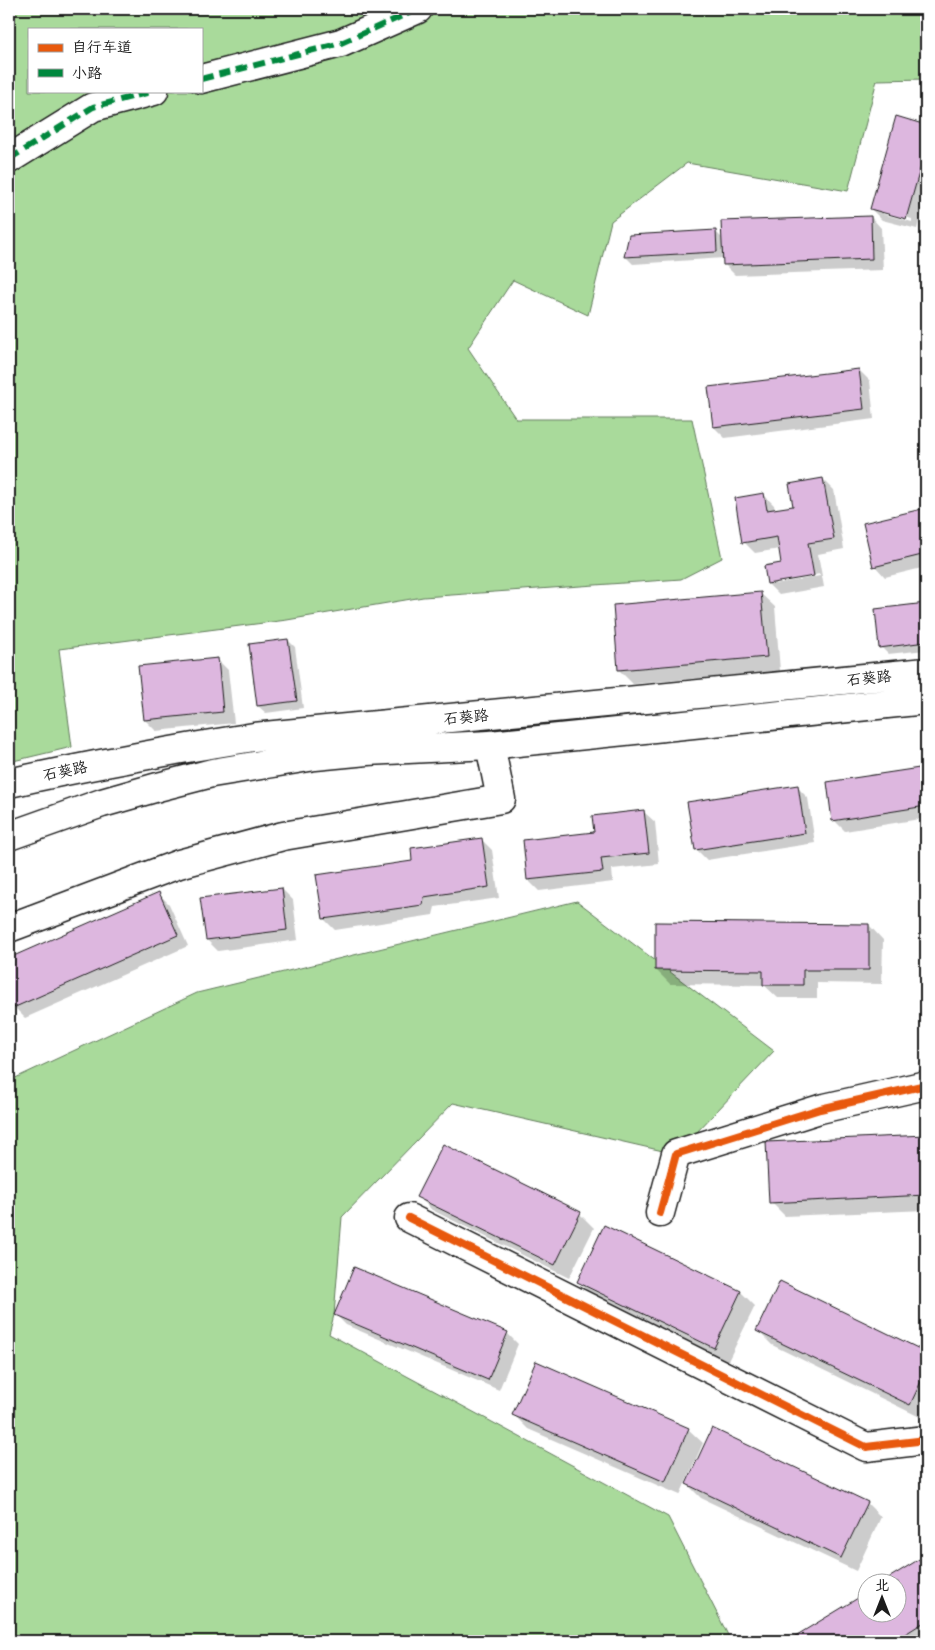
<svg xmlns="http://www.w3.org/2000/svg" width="935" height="1650" font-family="Pangolin,'LXGW WenKai TC',sans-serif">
  <rect width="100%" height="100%" fill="#fff"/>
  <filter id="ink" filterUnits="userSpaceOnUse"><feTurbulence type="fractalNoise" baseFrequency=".02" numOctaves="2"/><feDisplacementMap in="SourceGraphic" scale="10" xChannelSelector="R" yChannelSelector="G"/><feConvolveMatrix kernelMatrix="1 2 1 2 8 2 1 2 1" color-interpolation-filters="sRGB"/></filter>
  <g filter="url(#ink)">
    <path fill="#a9da9b" stroke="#627b5c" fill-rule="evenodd" d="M9,9H926V79L877,80L848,191L687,163L611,221L588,315L513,280L468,348L516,419H692L722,558L681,579L423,597L287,620L59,649L72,747L9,762ZM29,29H201V91H29Z
      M577,901L774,1051L676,1154L453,1103L342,1217L334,1315L329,1334L668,1517L731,1641H9V1081L197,993Z"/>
    <path fill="#0003" fill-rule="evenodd" d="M897,118L926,126V196L917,229L882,220L871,209ZM883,211L912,219V222L883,214Z
      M871,217L881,228L883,270L735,275L724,264V258L633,264L626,257L715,231L723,239Z
      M859,370L870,381L874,419L725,438L714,427Z
      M823,479L834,490L844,549L818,554L824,587L779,595L768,584L783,564L780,549L755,553L744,542L763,494L774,505L775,510L794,507ZM820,574V576L775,584V582Z
      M926,509V567L885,577L875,566L864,524Z
      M760,593L775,607L780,671L633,684L619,670Z
      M926,605V650L888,654L881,647L876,610Z
      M288,640L295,647L303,708L266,713L258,706Z
      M217,659L228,670L234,723L156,731L145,720Z
      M926,768V818L845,831L834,820L828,783Z
      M797,787L808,798L815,843L707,860L696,849Z
      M644,812L655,822L659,864L612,869L613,882L539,891L528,880L595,833Z
      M481,839L492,850L499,898L435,907L433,915L335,930L324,919L318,876L414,862Z
      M282,889L293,900L298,940L218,951L207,940Z
      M158,893L169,904L188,946L25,1018L14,1007L9,996V959Z
      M869,925L883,940L882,984L817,983V998H778L764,985L670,984L656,970Z
      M926,1136V1210L785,1216L771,1202L768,1143Z
      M418,1196L580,1214L594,1228L569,1278L432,1210Z
      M605,1226L741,1292L755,1306L728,1361L592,1296L578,1281Z
      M781,1283L926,1353V1414L924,1419L772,1345L758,1331Z
      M335,1314L507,1333L518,1344L499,1390L346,1325Z
      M514,1415L688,1429L703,1443L680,1495L528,1429Z
      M687,1484L867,1503L881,1517L856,1571L701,1498Z
      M926,1557V1641H790L868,1593V1612H898V1582H884Z"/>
    <path fill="#ddb7df" stroke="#1c1c1c" d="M896,116L926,125V148L906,219L870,209Z
      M871,216L872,259L723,265L721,221Z
      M716,230L717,252L624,257L629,235Z
      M859,369L864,409L713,427L708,387Z
      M823,478L834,539L808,543L814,576L767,584L764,566L781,563L777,537L742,543L735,498L764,493L767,510L793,506L789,484Z
      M926,508V554L873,567L863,523Z
      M761,592L767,657L618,670L613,605Z
      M926,603V642L879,648L875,609Z
      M288,639L297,701L257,706L249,644Z
      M218,658L223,712L144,720L138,666Z
      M926,767V806L832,821L827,782Z
      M798,785L805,833L695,850L687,802Z
      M644,810L649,853L601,858L603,872L527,880L523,840L594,832L592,816Z
      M482,838L489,887L424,897L423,905L323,919L316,875L412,861L411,848Z
      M282,888L287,930L206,940L200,898Z
      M159,892L178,935L13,1008L9,999V958Z
      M655,922L869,924V970H803V985H763V971L655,970Z
      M926,1135V1195L769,1203L766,1142Z
      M443,1144L581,1212L555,1265L416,1197Z
      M604,1225L741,1291L714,1348L577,1282Z
      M354,1267L508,1332L488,1380L334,1315Z
      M780,1281L926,1352V1371L910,1405L756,1331Z
      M536,1361L689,1428L665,1482L512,1415Z
      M712,1428L868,1502L841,1558L686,1484Z
      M926,1555V1621L894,1641H787L868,1592V1612H898V1582H882Z"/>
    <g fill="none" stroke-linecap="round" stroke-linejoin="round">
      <defs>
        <path id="minor" d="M201,79L341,43L418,9
          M9,159L93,107L154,91
          M9,928L179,864L283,836L501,799L490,745
          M660,1213L676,1154L820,1109L926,1085
          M409,1218L866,1447L926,1440"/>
        <path id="major" d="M9,783C90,765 172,750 254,737L926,672
          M9,836L102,803L158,787L212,773L315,756L367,751L490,745L926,700"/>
      </defs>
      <use href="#minor" stroke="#1c1c1c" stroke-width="31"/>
      <use href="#major" stroke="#1c1c1c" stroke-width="31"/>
      <use href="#minor" stroke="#fff" stroke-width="28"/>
      <use href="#major" stroke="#fff" stroke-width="28"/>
      <path stroke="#00873e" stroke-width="6" stroke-dasharray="12 6" stroke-linecap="butt" d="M201,79L341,43L418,9
        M9,159L93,107L154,91"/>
      <defs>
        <path id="cycleway" d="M660,1213L676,1154L820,1109L926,1085
          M409,1218L866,1447L926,1440"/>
      </defs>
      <use href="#cycleway" stroke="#fff" stroke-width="11"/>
      <use href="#cycleway" stroke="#e8590c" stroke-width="8"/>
    </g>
  </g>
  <g text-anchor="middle" stroke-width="5" stroke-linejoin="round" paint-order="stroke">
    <g font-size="15" fill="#1c1c1c" stroke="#fff">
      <text transform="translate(869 678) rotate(-6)" y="5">石葵路</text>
      <text transform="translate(466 717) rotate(-5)" y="5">石葵路</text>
      <text transform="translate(65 771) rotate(-12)" y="5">石葵路</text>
    </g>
  </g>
  <rect width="935" height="1650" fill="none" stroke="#fff" stroke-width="30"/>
  <rect x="15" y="15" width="905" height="1620" fill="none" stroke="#1c1c1c" stroke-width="2" filter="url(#ink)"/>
  <rect x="28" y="28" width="175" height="65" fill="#ffffff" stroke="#a4a4a4"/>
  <rect x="38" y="44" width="25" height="8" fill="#e8590c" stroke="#a4a4a4"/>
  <text x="72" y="52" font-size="15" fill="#1c1c1c">自行车道</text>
  <rect x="38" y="69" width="25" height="8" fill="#00873e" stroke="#a4a4a4"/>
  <text x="72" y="78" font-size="15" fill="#1c1c1c">小路</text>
  <g transform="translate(882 1598)"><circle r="24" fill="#ffffff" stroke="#a4a4a4"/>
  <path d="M0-4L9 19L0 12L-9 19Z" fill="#1c1c1c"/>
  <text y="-8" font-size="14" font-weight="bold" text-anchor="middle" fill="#1c1c1c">北</text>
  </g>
</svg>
